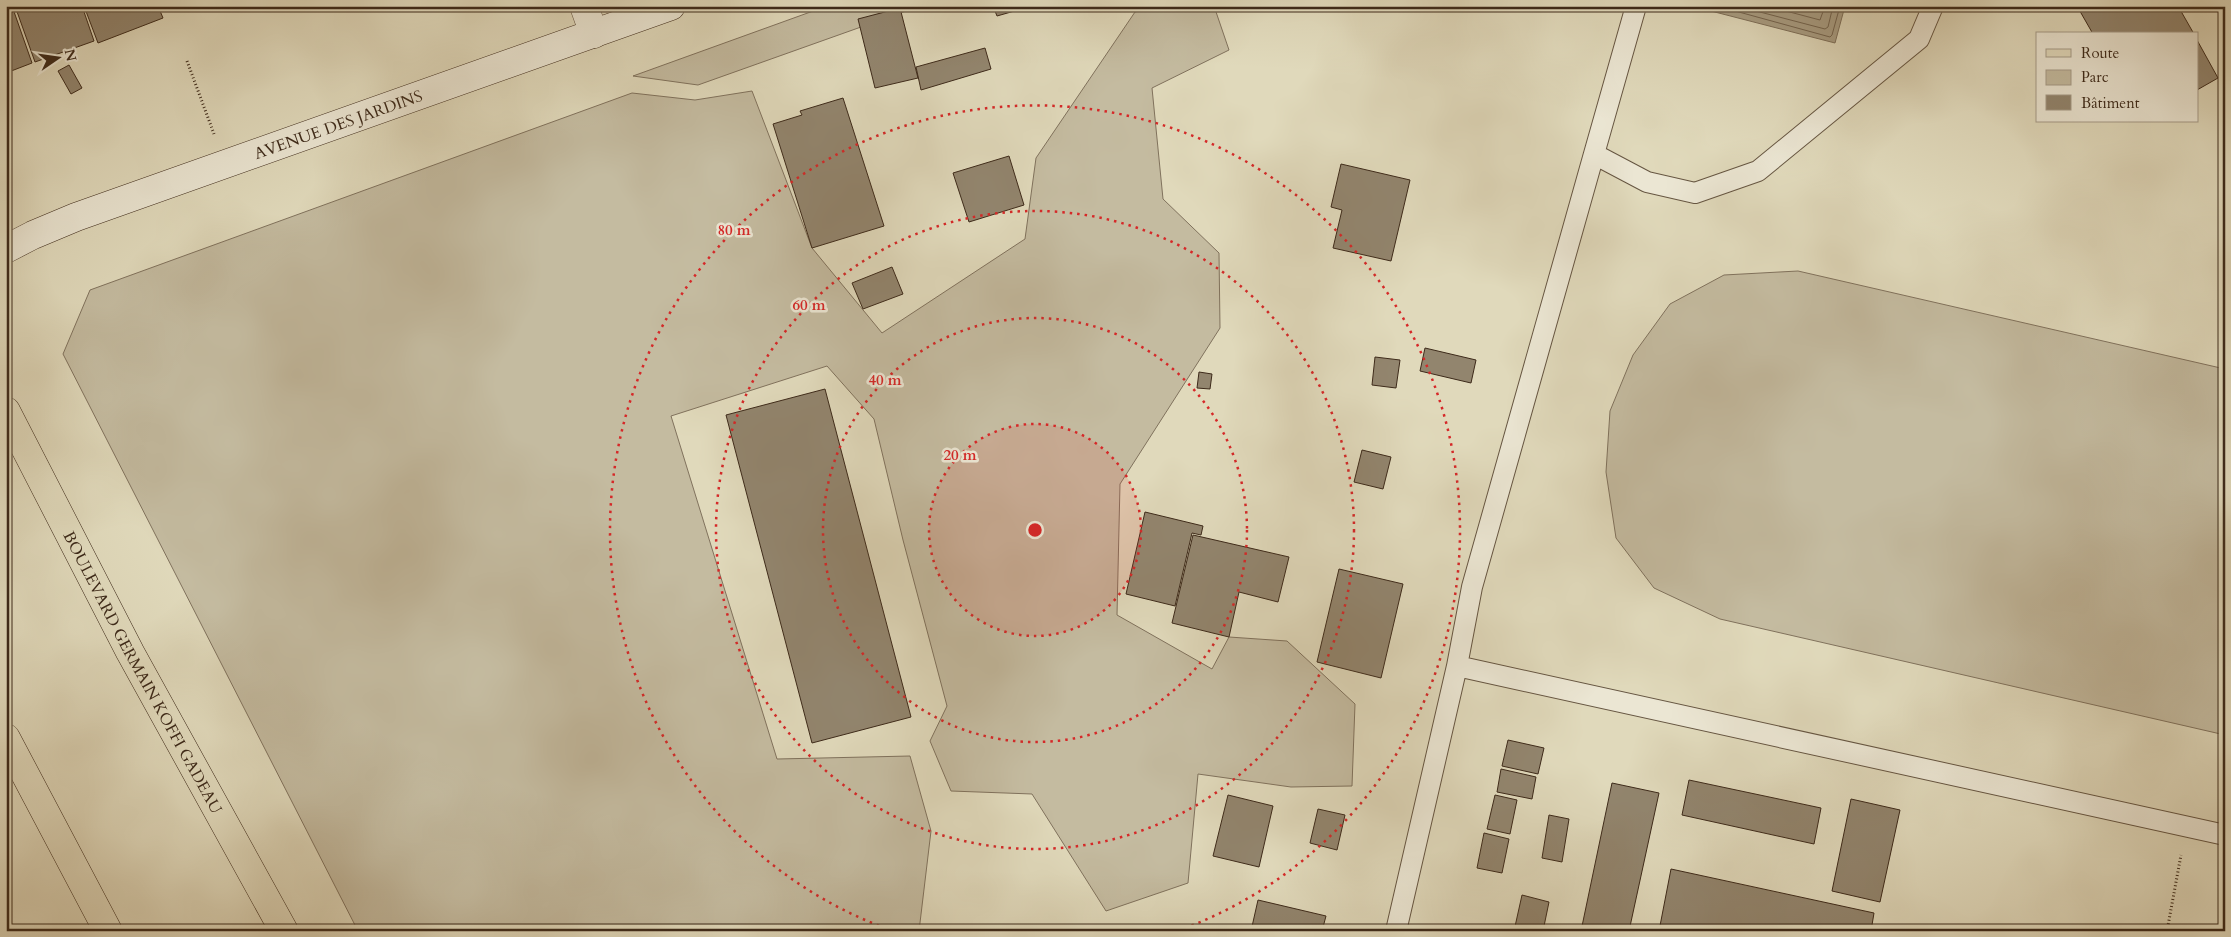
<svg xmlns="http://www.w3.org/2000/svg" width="2231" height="937" font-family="Cardo,serif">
  <rect width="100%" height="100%" fill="#e0d9bb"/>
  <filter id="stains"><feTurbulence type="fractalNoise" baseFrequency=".004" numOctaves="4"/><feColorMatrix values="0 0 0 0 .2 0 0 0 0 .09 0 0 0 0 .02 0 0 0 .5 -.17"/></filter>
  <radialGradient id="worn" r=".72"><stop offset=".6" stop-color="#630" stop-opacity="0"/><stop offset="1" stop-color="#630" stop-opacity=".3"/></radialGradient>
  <path fill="#c4bba0" stroke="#80725d" d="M827,6H920L698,85L633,76Z
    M1158,6H1214L1229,50L1152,88L1163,199L1219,253L1220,328L1120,484L1117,615L1212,669L1229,637L1287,641L1355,704L1352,786L1291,787L1198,774L1188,883L1106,911L1032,794L951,791L930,741L947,706L903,540L874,419L827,366L671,416L777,759L910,756L931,831L919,931H358L63,354L90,290L632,93L695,100L752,91L812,248L882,333L1025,239L1036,158L1135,12Z
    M1798,271L2225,369V735L1720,619L1654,588L1616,538L1606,472L1610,411L1633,355L1670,304L1724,275Z"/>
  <path fill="#a99e84" stroke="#7e705a" d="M1712,6H1845L1835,43L1711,11Z"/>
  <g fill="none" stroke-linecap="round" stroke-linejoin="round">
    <path stroke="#73644f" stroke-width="1" d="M1717,6L1830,37L1832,35L1840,6
      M1737,6L1825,29L1828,27L1833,6
      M1767,6L1820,20L1825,6"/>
  </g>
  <path fill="#92856e" stroke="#3d2a1a" d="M6,6H12L32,63L6,73Z
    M15,6H82L94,41L35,62Z
    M84,6H158L163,18L98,43Z
    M993,6H1032L997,16Z
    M2077,6H2178L2194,34H2093Z
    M900,8L918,78L875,88L858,19Z
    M2197,40L2218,78L2197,90Z
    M985,48L991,69L921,90L916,67Z
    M69,65L82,88L71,94L58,71Z
    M843,98L884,226L812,248L773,124L802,115L800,111Z
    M1009,156L1024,205L969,222L953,173Z
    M1341,164L1410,180L1391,261L1333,248L1342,210L1331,207Z
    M892,267L903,294L863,309L852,283Z
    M1425,348L1476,360L1471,383L1420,371Z
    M1375,357L1400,360L1396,388L1372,385Z
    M1199,372L1212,374L1210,389L1197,388Z
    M825,389L911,717L812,743L726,415Z
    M1362,450L1391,457L1383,489L1354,482Z
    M1145,512L1203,526L1201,535L1192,533L1175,606L1126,594Z
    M1193,535L1289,557L1278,602L1239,592L1229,637L1172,623Z
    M1339,569L1403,584L1381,678L1317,662Z
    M1508,740L1544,748L1538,774L1502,766Z
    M1501,769L1536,777L1532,799L1497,792Z
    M1689,780L1821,808L1814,844L1682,815Z
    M1612,783L1659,793L1629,931H1581Z
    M1228,795L1273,806L1259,867L1213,856Z
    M1495,795L1517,800L1510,834L1487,829Z
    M1851,799L1900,810L1880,902L1832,891Z
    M1318,809L1345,815L1337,850L1310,843Z
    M1549,815L1569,819L1562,862L1542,858Z
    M1484,833L1509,839L1502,873L1477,868Z
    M1671,869L1874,913L1871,931H1659Z
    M1522,895L1549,902L1543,931H1514Z
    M1258,900L1326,916L1322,931H1251Z"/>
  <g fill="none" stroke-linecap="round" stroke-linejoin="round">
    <defs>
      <path id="lane" d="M1594,154L1636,6
        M1457,666L1472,587L1594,154L1647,182L1695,193L1758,171L1919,39L1933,6
        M1396,931L1457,666L2225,835"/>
      <path id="street" d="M584,6L594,34"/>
      <g id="secondary">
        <path id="s1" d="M6,249L33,235L76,217L671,6"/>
      </g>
      <g id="primary">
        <path id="s2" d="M6,411L130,652L284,931"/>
        <path d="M6,738L108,931"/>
      </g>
    </defs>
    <use href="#lane" stroke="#665642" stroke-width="22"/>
    <use href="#street" stroke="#665642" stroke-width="29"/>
    <use href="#secondary" stroke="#3d2a1a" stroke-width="29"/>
    <use href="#primary" stroke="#3d2a1a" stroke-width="29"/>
    <path stroke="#3d2a1a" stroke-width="3" stroke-dasharray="1 2.5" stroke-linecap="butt" d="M187,61L214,134
      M2167,931L2181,855"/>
    <use href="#lane" stroke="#ebe6d3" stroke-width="20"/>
    <use href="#street" stroke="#ebe6d3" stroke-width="28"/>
    <use href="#secondary" stroke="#ebe6d3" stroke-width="28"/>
    <use href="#primary" stroke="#e0d9bb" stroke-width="28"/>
  </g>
  <circle cx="1035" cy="530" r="106" fill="#d62828" fill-opacity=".12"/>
  <g fill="none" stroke="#d62828" stroke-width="2.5" stroke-dasharray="2.5 5">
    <circle cx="1035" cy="530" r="106"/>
    <circle cx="1035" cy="530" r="212"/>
    <circle cx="1035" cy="530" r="319"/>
    <path d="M893 931A425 425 0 1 1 1177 931"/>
  </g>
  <g text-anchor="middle" stroke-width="5" stroke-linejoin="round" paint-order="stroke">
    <g font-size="16" fill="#3d2a1a" stroke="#ebe6d3">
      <text dy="6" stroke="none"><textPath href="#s1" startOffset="355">AVENUE DES JARDINS</textPath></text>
      <text dy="6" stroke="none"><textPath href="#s2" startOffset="295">BOULEVARD GERMAIN KOFFI GADEAU</textPath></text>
    </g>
  </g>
  <circle cx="1035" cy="530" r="8" fill="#d62828" stroke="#ebe6d3" stroke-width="2.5"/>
  <g font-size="15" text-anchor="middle" font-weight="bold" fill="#d62828" stroke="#ebe6d3" stroke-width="5" stroke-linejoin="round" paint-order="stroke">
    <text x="734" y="235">80 m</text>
    <text x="809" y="310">60 m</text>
    <text x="885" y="385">40 m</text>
    <text x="960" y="460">20 m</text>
  </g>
  <rect width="2231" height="937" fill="none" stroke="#e0d9bb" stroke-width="25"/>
  <rect x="8" y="8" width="2216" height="922" fill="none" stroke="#3d2a1a" stroke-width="2.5"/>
  <rect x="12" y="12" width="2206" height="912" fill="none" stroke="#3d2a1a"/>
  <rect x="2036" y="32" width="162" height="90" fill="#ebe6d3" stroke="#a59b89"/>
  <rect x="2046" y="49" width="25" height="8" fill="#e0d9bb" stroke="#a59b89"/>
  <text x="2081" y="58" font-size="15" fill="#3d2a1a">Route</text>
  <rect x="2046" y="70" width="25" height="15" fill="#c4bba0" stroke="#a59b89"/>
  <text x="2081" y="82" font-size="15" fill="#3d2a1a">Parc</text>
  <rect x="2046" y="95" width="25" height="15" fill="#92856e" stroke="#a59b89"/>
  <text x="2081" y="108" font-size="15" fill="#3d2a1a">Bâtiment</text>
  <g transform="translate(58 58) rotate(77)" stroke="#ebe6d3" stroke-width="4" paint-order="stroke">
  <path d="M0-4L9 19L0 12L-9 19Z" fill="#3d2a1a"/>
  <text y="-8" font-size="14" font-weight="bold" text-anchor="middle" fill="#3d2a1a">N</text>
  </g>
  <rect width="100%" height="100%" filter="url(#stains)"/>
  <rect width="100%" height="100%" fill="url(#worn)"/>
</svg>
